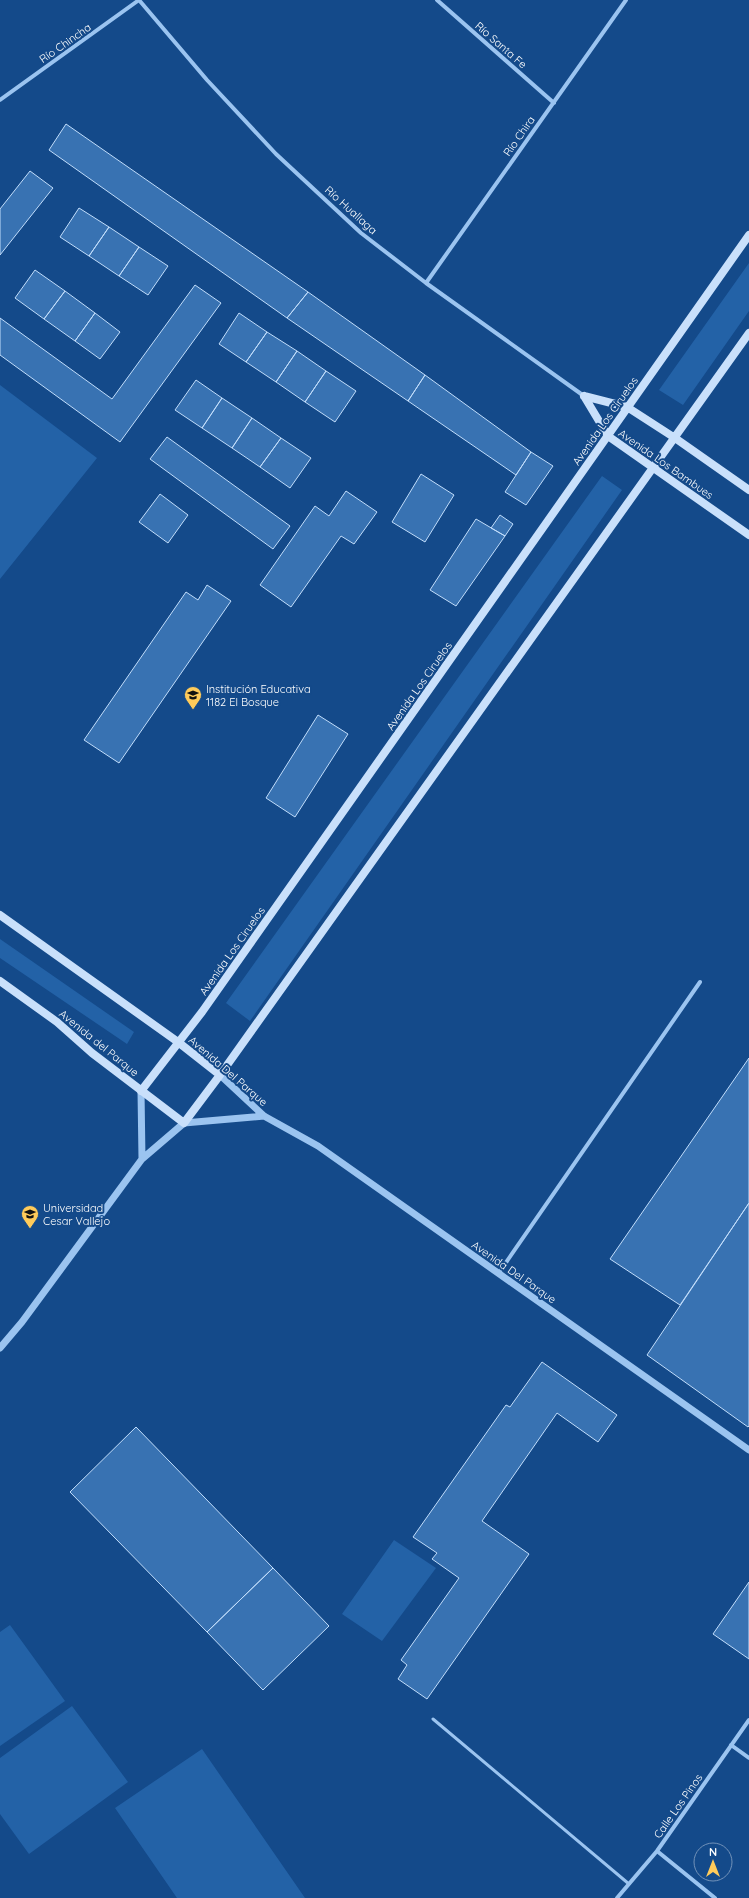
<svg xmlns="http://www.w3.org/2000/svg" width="749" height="1898" font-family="Quicksand,sans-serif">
  <rect width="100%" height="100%" fill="#144a8a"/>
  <path fill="#2362a7" d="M749,263V311L683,405L659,390Z
    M0,385L97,458L0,579Z
    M602,476L622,490L250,1021L226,1003Z
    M0,939L134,1032L127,1044L0,958Z
    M394,1540L436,1568L382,1641L342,1614Z
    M10,1625L65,1701L0,1746V1632Z
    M72,1706L128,1782L29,1854L0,1814V1758Z
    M202,1749L305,1898H177L115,1808Z"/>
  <path fill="#3872b2" stroke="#c1ddfb" d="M66,124L308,292L287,318L49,150Z
    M30,171L53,188L0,255V209Z
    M79,208L109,227L89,256L60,237Z
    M109,227L139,247L119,276L89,256Z
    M139,247L168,266L148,295L119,276Z
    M35,270L65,291L44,319L15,298Z
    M195,285L221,303L120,442L0,355V318L112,399Z
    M65,291L95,313L75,341L44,319Z
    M308,292L425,375L408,401L287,318Z
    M95,313L120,332L100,359L75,341Z
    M239,313L267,332L246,362L219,344Z
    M267,332L297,351L276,382L246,362Z
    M297,351L326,371L305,402L276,382Z
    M326,371L356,391L335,422L305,402Z
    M425,375L531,452L516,475L408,401Z
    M196,380L222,398L202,428L175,410Z
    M222,398L252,418L232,448L202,428Z
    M252,418L281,438L260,467L232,448Z
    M167,437L290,526L273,549L150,459Z
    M281,438L311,458L290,488L260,467Z
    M531,452L553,466L526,505L505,492Z
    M421,474L454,495L425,542L392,522Z
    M346,491L377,512L354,544L341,536L291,607L260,585L315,506L329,516Z
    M160,494L188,515L168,543L139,522Z
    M500,515L513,524L505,536L491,528Z
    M476,519L505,536L456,606L430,590Z
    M207,585L231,601L119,763L84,740L186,592L198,600Z
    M318,715L348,734L295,817L266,798Z
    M749,1058V1203L680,1305L610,1259Z
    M749,1203V1426L748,1427L647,1355Z
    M542,1362L617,1415L598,1442L557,1413L482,1521L529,1554L427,1699L398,1679L407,1665L401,1660L459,1578L432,1559L437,1553L413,1537L506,1405L510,1407Z
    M136,1427L273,1568L207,1632L70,1492Z
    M273,1568L329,1626L263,1690L207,1632Z
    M749,1582V1659L713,1634Z"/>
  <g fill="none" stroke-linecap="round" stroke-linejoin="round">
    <path stroke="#9bc4f0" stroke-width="3" d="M433,1719L629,1884"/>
    <path stroke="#9bc4f0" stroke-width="4" d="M139,0L207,80L276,154L361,233L426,283L584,396
      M437,0L554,103
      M0,100L139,0
      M426,283L626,0
      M498,1274L700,982
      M731,1745L749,1758
      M657,1851L715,1898
      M617,1898L657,1851L749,1720"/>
    <path stroke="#9bc4f0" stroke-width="7" d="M220,1075L264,1116L318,1146L749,1450
      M141,1091L142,1159
      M0,1348L22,1322L142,1159L184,1123L264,1116"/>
    <path stroke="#c9e0fb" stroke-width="8" d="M584,396L608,436L749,535
      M584,396L627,407L675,438L749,490
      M0,915L178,1042L220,1075
      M0,981L57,1022L92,1053L184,1123L220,1075L749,333
      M141,1091L202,1012L749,235"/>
  </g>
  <defs>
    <symbol id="school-pin" viewBox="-11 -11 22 30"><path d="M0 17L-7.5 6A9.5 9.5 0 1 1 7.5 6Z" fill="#ffcb5a" stroke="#144a8a"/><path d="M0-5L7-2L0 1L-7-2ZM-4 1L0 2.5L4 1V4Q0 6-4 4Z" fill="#111"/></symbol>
    <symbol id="university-pin" viewBox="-11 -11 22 30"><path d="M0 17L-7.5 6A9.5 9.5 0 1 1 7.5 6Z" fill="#ffcb5a" stroke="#144a8a"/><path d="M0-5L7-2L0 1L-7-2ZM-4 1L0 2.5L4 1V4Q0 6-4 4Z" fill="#111"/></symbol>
  </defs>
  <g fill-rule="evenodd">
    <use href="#school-pin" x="183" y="685" width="20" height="27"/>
    <use href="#university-pin" x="20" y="1204" width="20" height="27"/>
  </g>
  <g text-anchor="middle" stroke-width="4" stroke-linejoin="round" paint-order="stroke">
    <g font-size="11" fill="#fff" stroke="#144a8a">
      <text transform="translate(65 43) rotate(-35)" y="4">Río Chincha</text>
      <text transform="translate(501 45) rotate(41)" y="4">Río Santa Fe</text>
      <text transform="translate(519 136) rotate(-55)" y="4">Río Chira</text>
      <text transform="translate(351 210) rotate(42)" y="4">Río Huallaga</text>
      <text transform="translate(605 421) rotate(-55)" y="4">Avenida Los Ciruelos</text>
      <text transform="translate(666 464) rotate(35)" y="4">Avenida Los Bambues</text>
      <text transform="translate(419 686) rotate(-55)" y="4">Avenida Los Ciruelos</text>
      <text transform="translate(232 951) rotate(-55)" y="4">Avenida Los Ciruelos</text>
      <text transform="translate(99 1043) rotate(39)" y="4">Avenida del Parque</text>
      <text transform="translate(228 1071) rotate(41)" y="4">Avenida Del Parque</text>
      <text transform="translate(514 1272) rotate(35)" y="4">Avenida Del Parque</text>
      <text transform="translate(678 1806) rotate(-55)" y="4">Calle Los Pinos</text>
    </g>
    <g font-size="11" fill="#fff" stroke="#144a8a" text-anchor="start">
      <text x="206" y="693">Institución Educativa<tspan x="206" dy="13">1182 El Bosque</tspan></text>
      <text x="43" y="1212">Universidad<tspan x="43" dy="13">Cesar Vallejo</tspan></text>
    </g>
  </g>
  <g transform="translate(713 1862)"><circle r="19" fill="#144a8a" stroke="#7292b9"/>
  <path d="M0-3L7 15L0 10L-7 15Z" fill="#ffcb5a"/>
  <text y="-6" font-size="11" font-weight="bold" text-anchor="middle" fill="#ffffff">N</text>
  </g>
</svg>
